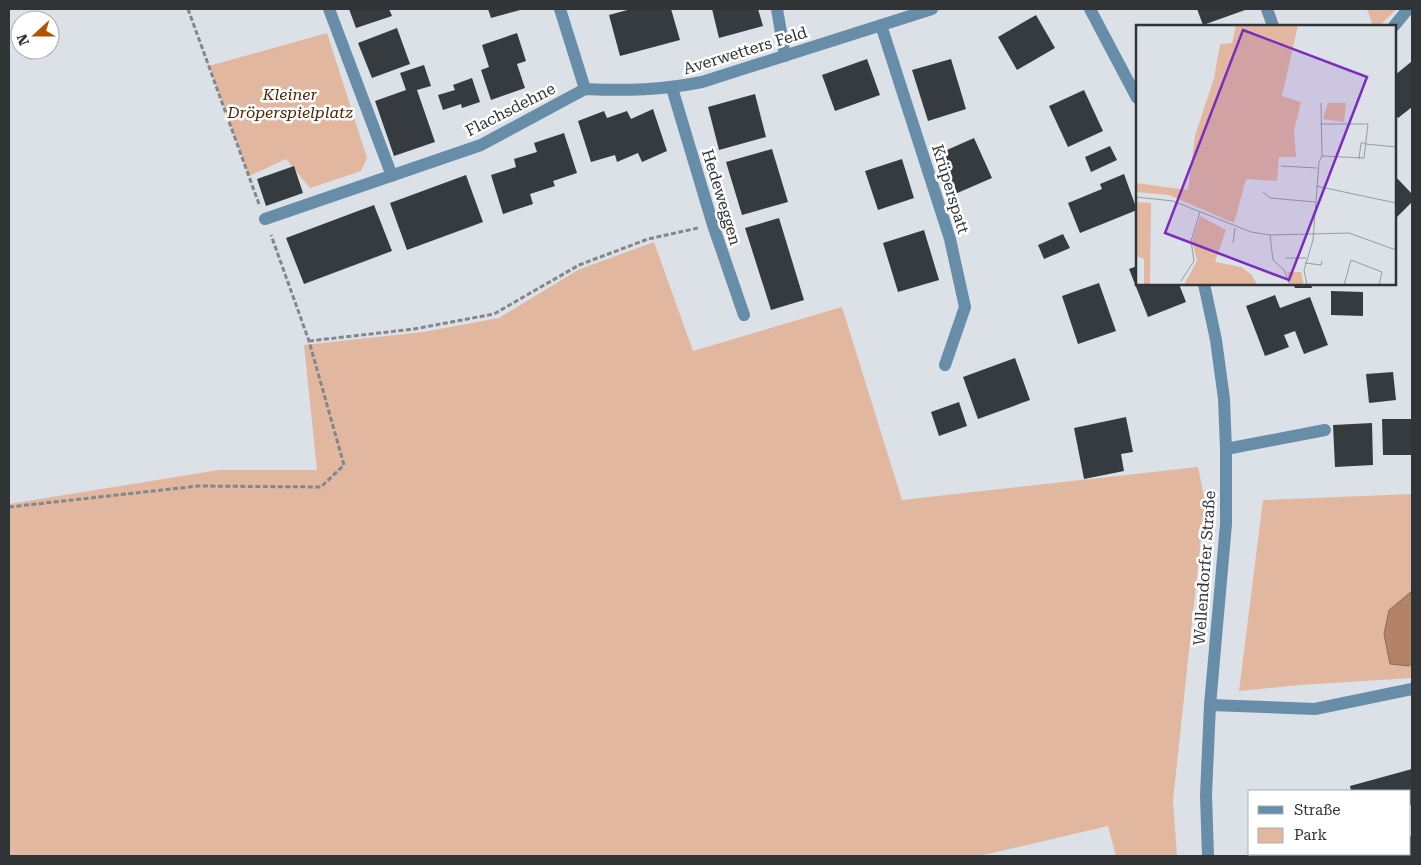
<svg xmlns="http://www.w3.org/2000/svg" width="1421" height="865" font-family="'Roboto Serif',serif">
  <rect width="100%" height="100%" fill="#dbe1e7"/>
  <path fill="#e1b7a0" d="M1367,9H1397L1379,26H1373Z
    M327,33L367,158L361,171L310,188L286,159L249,176L209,66Z
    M654,242L693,351L842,307L902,500L1198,467L1205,501L1173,801L1177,856H1116L1108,826L979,856H9V504L219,470H317L304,345L423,332L499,318L578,270Z
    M1412,494V678L1300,685L1239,691L1263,500Z"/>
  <path fill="#b48367" stroke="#8d6b58" d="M1412,591V664L1409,666L1390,664L1384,634L1389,610Z"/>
  <path fill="#363b40" d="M349,9H389L392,16L356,28Z
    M488,9H524L491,18Z
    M631,9H671L680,40L620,56L609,15Z
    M712,9H758L763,26L719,38Z
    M1197,9H1248L1203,25Z
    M1036,15L1055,48L1017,70L998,37Z
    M397,28L410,64L372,78L358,43Z
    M517,33L526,61L517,64L525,88L491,100L481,70L489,67L482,45Z
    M867,59L880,95L835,111L822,75Z
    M951,59L966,109L928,121L912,70Z
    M1411,62L1412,107L1398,118L1395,114V75Z
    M424,65L431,86L417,90L435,142L394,156L375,101L406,90L400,73Z
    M472,78L480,102L462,108L461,104L443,110L438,95L455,90L453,85Z
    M1084,90L1103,131L1068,147L1049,106Z
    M755,94L766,137L719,150L708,107Z
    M653,109L667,151L642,162L638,153L617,162L615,155L591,162L578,121L604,111L607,118L627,111L631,119Z
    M564,133L577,173L553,181L555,186L530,194L533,204L503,214L491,175L516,167L514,159L537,152L534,143Z
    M974,138L992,178L955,194L938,154Z
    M1110,146L1117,160L1091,172L1085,157Z
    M772,149L788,202L742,215L726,162Z
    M902,159L914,198L878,210L865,171Z
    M294,166L303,193L266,206L257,179Z
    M1124,174L1137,210L1080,233L1068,203L1102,189L1100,184Z
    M466,175L483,222L407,250L390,203Z
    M1395,176L1412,194V202L1396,218L1395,216Z
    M374,205L392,251L304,284L286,238Z
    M779,218L804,300L771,310L745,228Z
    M924,230L939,280L898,292L883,243Z
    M1063,234L1070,248L1044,259L1038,245Z
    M1137,266V284H1179L1186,302L1148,317L1129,269Z
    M1099,283L1116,331L1078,344L1062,296Z
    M1293,284H1311L1312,288H1295Z
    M1331,291L1363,292V316L1331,315Z
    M1275,295L1280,308L1310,297L1328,345L1304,354L1295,331L1284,335L1289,347L1265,356L1246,306Z
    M1015,358L1030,400L978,419L963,377Z
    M1393,372L1396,400L1369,403L1366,374Z
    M959,402L967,426L939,436L931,412Z
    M1126,417L1133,452L1121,454L1124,471L1084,479L1074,428Z
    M1382,419H1412V455H1383Z
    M1372,423L1373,465L1335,467L1333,425Z
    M1412,769V805H1410V791H1351L1350,786Z
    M1410,836H1412V856H1381L1380,854H1410Z"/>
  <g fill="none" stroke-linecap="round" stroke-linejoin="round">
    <path stroke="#82878a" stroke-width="3" stroke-dasharray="5 2.5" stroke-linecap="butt" d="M188,9L259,204
      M309,341L414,329L494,314L579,265L648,239L698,228
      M9,507L198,486L321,487L344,465L309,341L271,235"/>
    <path stroke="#678da9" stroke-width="12" d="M329,9L392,176
      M560,9L585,89C627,91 661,90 702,82L932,9
      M777,9L785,56
      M1090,9L1137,98
      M1267,9L1273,26
      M881,25L950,239L965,307L945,365
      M1394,26L1408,9
      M672,88L713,225L744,315
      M265,219L481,145L585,89
      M1204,284L1216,340L1224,399L1226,449V524L1210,705L1206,795L1208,856
      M1226,449L1325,430
      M1210,705L1315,709L1412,689"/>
  </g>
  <g text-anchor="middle" stroke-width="5" stroke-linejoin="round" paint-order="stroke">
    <g font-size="16" fill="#313436" stroke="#fff">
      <text transform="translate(745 50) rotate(-17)" y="6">Averwetters Feld</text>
      <text transform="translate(510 109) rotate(-27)" y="6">Flachsdehne</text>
      <text transform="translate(951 189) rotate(73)" y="6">Krüperspatt</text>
      <text transform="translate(722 197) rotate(73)" y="6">Hedeweggen</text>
      <text transform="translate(1204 568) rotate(-86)" y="6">Wellendorfer Straße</text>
    </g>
    <g font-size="16" font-style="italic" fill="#512301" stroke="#fff">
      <text x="290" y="100">Kleiner<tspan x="290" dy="18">Dröperspielplatz</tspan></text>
    </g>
  </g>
  <g transform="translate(1136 25)">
    <rect width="260" height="260" fill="#dbe1e7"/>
    <path d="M100,0H162L146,71L165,77L158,106L160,132H143L141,156L110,154L98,198L33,170L0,167V158L52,165L59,111L78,53L84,19L96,18ZM192,78H210L208,97L187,94ZM0,177L15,178L14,259H8V234L0,231ZM64,191L90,205L79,237L105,242L116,250L121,260H48L61,236L56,216ZM151,247H165L168,260H155Z" fill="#e1b7a0"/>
    <path fill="none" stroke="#979ca0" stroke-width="1" d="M185,78L186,131M230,119L260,122M223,134L225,118H230M145,141L181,143M180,161L260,178M127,167L134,173L179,177M0,172L37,176L115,207L134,210L213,208L260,225M134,210L137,235L148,245L154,260M97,218L99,203M149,233H170M169,238L185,240L186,236M45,256L58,236L55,216L64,187M171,260L168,245L177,215L183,137L186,131L228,133L232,99H184M208,260L215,235L246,247L243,260"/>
    <path fill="#7b2cbf" fill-opacity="0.15" stroke="#7b2cbf" stroke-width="2.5" d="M107,5L231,52L153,255L29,208Z"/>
    <rect width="260" height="260" fill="none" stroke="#313436" stroke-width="2.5"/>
  </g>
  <rect width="1421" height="865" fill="none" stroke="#313436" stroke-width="20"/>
  <rect x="1248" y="790" width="162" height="65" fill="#ffffff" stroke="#adaeaf"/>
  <rect x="1258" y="806" width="25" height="8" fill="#678da9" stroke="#adaeaf"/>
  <text x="1294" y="815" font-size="15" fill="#313436">Straße</text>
  <rect x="1258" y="828" width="25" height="15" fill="#e1b7a0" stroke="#adaeaf"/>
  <text x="1294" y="840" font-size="15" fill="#313436">Park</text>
  <g transform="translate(35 35) rotate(249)"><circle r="24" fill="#ffffff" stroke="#adaeaf"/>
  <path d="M0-4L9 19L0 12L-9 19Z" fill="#b25403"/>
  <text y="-8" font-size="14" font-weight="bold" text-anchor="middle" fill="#313436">N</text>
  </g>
</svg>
